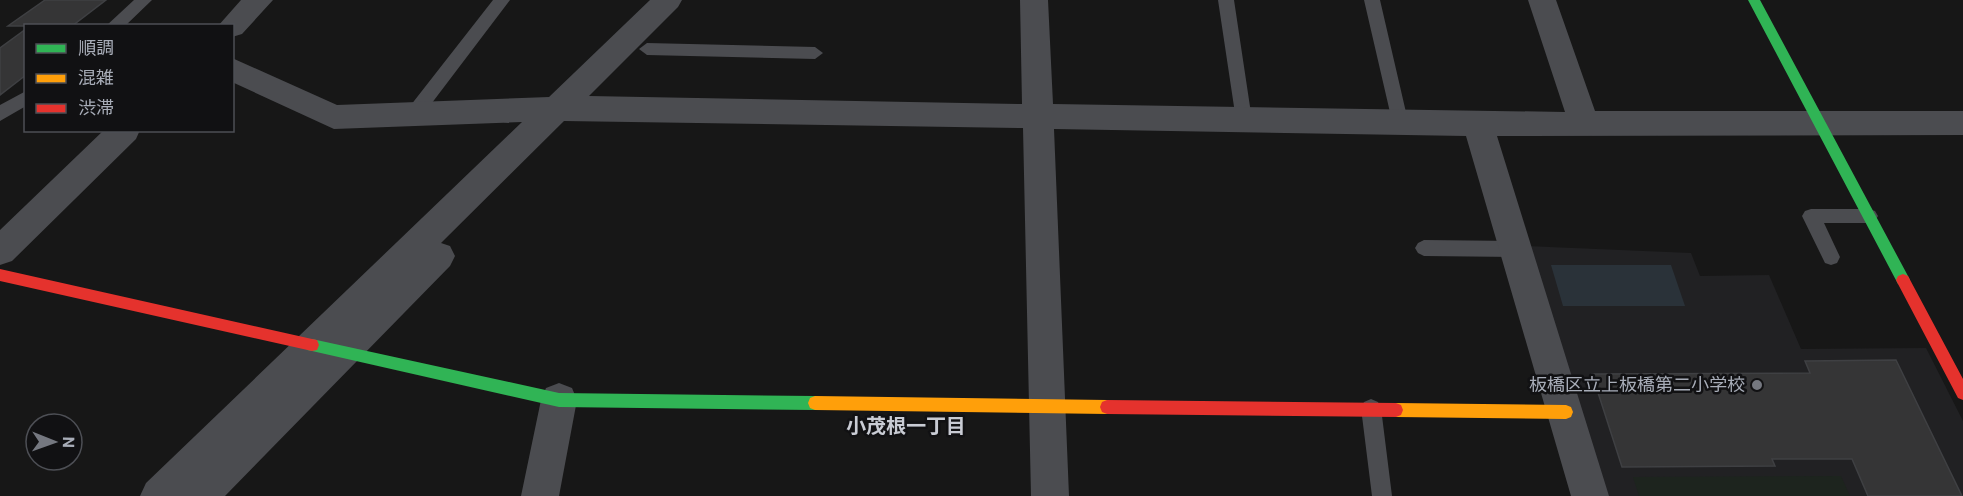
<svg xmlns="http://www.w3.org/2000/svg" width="1963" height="496" font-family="Roboto,'Noto Sans JP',sans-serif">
  <rect width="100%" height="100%" fill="#171717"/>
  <path fill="#212123" d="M1526,246L1691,253L1700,276L1769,275L1801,349L1926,348L1963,421V496H1602Z"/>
  <path fill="#1d241e" d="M1841,476L1850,496H1639L1633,477Z"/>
  <path fill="#2a3239" d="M1551,265H1671L1685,306H1563Z"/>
  <path fill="#353536" stroke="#3f4043" stroke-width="1.5" d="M45,0H106L72,26H8Z
    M26,29V75L0,95V48Z
    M1896,360L1962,496H1868L1852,459H1772L1775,466L1622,467L1592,374L1810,373L1805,361Z"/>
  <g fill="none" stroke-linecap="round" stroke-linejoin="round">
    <path fill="#4b4c50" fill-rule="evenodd" d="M134,0H152L125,26H106Z
      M493,0H510L419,120H407L405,115L407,110Z
      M1218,0H1234L1252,120L1250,125H1238L1236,120Z
      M1364,0H1380L1408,121L1406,126H1394L1392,121Z
      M647,43L815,47L823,53L815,59L647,55L639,49Z
      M26,91V106L0,121V105Z
      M1811,209H1869L1875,211L1878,216L1875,221L1869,223H1824L1840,257L1837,263L1831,265L1825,263L1802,216L1805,211Z
      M1424,240L1516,241L1522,244L1525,249L1522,254L1516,257L1424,256L1418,253L1415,248L1418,243Z
      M1371,399L1378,402L1381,408L1392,496H1372L1361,408L1364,402Z"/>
    <path fill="#4b4c50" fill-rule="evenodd" d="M241,0H273L242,34L232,37V26H218Z
      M650,0H682L678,7L589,96L1022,104L1020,0H1048L1053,104L1565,112L1528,0H1556L1595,111H1963V135L1497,136L1609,496H1571L1466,136L1054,129L1069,496H1031L1023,128L564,121L441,243L450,246L455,256L450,266L225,496H140L146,483L522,122L334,129L232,82V58L337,105L549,97Z
      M104,130H140L136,139L12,261L0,265V230Z
      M559,383L572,388L577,400L559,496H521L541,400L546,388Z"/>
    <path fill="#30b455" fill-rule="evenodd" d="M1748,0H1760L1908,276L1910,280L1908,284L1903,286L1898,284Z
      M312,339L559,393L815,396L820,398L822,403L820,408L815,410L559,407L312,351L307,350L305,345L307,340Z"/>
    <path fill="#ff9f0a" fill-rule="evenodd" d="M815,396L1107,400L1112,402L1114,407L1112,412L1107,414L815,410L810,408L808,403L810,398Z
      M1396,403L1566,405L1571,407L1573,412L1571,417L1566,419L1396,417L1391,415L1389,410L1391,405Z"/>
    <path fill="#e5322d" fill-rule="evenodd" d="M0,269L312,339L317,340L319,345L317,350L312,351L0,281Z
      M1903,274L1908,276L1963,379V400L1958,398L1898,284L1896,280L1898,276Z
      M1107,400L1396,403L1401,405L1403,410L1401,415L1396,417L1107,414L1102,412L1100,407L1102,402Z"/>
  </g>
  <circle fill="#757880" stroke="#111113" stroke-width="2" cx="1757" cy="385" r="6"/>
  <g text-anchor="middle" stroke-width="5" stroke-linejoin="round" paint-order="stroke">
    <g font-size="18" fill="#a8adb8" stroke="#111113" text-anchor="end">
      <text x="1745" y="391">板橋区立上板橋第二小学校</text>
    </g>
    <g font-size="20" font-weight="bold" fill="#c9ccd4" stroke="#111113">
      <text x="906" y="433">小茂根一丁目</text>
    </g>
  </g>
  <rect x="24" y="24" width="210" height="108" fill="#111113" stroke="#4d4f55" stroke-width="1.5"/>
  <rect x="36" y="44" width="30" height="9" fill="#30b455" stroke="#4d4f55" stroke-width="1.5"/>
  <text x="78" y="54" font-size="18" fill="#a8adb8">順調</text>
  <rect x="36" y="74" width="30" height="9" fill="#ff9f0a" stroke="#4d4f55" stroke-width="1.5"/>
  <text x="78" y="84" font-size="18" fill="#a8adb8">混雑</text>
  <rect x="36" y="104" width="30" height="9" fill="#e5322d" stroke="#4d4f55" stroke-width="1.5"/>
  <text x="78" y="114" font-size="18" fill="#a8adb8">渋滞</text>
  <g transform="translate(54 442) rotate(91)"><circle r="28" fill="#111113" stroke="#4d4f55" stroke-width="1.5"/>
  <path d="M0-4.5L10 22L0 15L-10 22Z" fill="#757880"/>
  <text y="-9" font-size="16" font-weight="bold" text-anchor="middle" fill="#a8adb8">N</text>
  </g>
</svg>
